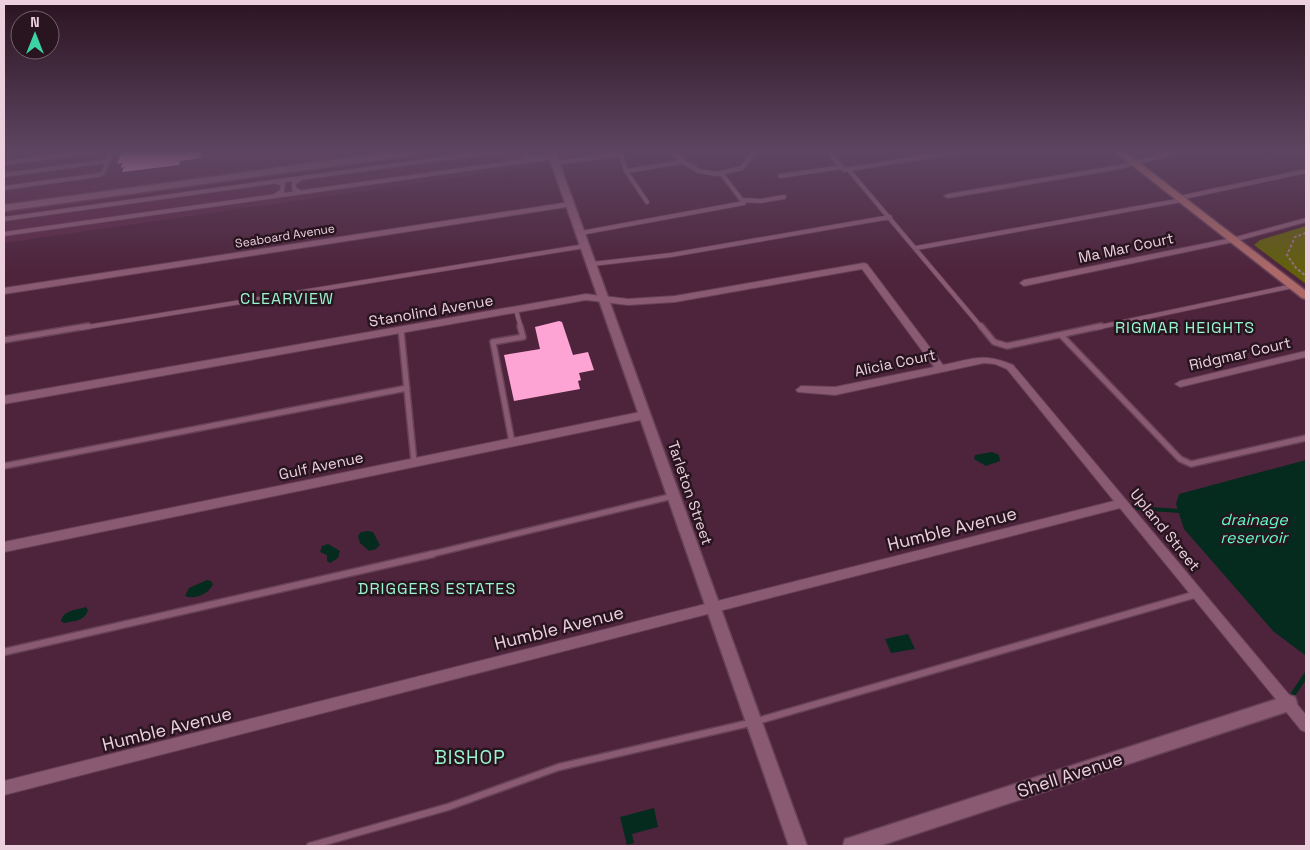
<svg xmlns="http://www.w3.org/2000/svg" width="1310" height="850" font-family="'Space Grotesk',sans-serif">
  <rect width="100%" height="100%" fill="#4e243c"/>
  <path fill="#5c2a47" d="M4,151H540L544,165L4,243Z"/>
  <path fill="#63600d" d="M1306,226V284L1254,245L1260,240Z"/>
  <path fill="#052b1f" d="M992,452L999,455L1000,461L986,466L974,459L975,455Z
    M1306,460V656L1273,631L1184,529L1176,504L1179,494Z
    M368,531L373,532L380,545L376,549L369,551L360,543L358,536L361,532Z
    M328,544L340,551L338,558L330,563L327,561V555L320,552L322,546Z
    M207,580L211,581L213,584C209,594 195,600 185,596L189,588Z
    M86,607L88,610C85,621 74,621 64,623L61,621C64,610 76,610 86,607Z
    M908,634L915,649L891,653L885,639Z
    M654,808L658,827L632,834L634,843L627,845L620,817Z"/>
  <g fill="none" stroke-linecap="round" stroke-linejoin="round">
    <path stroke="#052b1f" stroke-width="4" d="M1137,508L1179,511"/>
    <path stroke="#052b1f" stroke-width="5" d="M1292,696L1306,675"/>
  </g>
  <path fill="#fea4d5" d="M122,151H201V158L180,161L179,165L122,172L124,167L121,168L122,163L117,164Z
    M559,321L562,322L573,355L588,352L594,370L579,373L581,380L578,381L580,389L514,401L504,355L540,349L535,327Z"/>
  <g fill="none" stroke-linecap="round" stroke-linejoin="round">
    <defs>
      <path id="service-far2" d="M526,151L527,158L533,160
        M671,151L685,163L699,171L717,174L742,168L755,151
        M828,151L844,170L961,151
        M4,163L94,151
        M555,163L621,154L626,171L683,162
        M848,169L982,328
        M626,171L647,202
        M4,175L108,161
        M780,176L842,167
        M299,180L294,183V189L300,192
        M4,188L99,175L103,173L112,151
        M275,196L282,191L283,184L277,182
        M1179,198L1306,171
        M742,200L761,201L784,197
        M4,219L498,151
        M581,233L744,203L721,173
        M4,234L553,157
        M916,248L1182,200
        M592,264L671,255L890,217
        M516,310L521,328
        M81,328L585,246
        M1095,328L1293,286"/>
      <path id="service-far1" d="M981,326L994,342L1007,346L1101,326
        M401,330L414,462
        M1061,335L1180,459L1191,464L1306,438
        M4,340L88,326
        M512,442L493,342L523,337L520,326
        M4,466L407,388
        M428,555L673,496"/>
      <path id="service" d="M4,652L433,554
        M310,846L448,807L559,767L754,722L1197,594"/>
      <path id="minor" d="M1174,151H1186L1120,169L948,198L944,196L948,194L1120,165Z
        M570,202L574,204L573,206L4,294V288Z
        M1306,218V222L1233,242L1024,286L1020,283L1024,280L1232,238Z
        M864,263L867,264L943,365C972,359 984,352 1013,365L1306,715V732L1301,730L1120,508L4,795V781L1114,501L1007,369L995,364L984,363L835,395L798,392L796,390L801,386L835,387L934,367L862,269L675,302L628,305L586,300L4,404V396L586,294L628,299L675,296Z
        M1306,351V357L1180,387L1175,384L1180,381Z
        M645,411L650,415L645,419L4,552V542Z"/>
      <path id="tertiary" d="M401,151H426L422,154L4,211V205Z
        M547,151H555L807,846H789Z
        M1289,695L1295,697L1297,703L1295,709L1289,711L879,846H843L845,839L852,837Z"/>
      <path id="secondary" d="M1114,151H1124L1306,291V299L1302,298Z"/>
    </defs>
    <use href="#service-far2" stroke="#664157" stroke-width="5.5"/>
    <use href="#service-far1" stroke="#664157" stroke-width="8"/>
    <use href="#service" stroke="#664157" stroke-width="9"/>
    <use href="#minor" stroke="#664157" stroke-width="2"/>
    <use href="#tertiary" stroke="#664157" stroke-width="3"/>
    <use href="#secondary" stroke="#664157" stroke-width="3"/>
    <path stroke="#957185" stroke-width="2" stroke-dasharray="3 2" stroke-linecap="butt" d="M1306,233L1295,237L1287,255L1296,268L1306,276"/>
    <use href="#service-far2" stroke="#8a5a73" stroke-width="4"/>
    <use href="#service-far1" stroke="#8a5a73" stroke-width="5"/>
    <use href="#service" stroke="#8a5a73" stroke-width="6"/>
    <use href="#minor" fill="#8a5a73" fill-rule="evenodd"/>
    <use href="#tertiary" fill="#8a5a73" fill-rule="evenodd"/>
    <use href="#secondary" fill="#ac6968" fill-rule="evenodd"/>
  </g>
  <linearGradient id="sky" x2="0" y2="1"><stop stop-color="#2b1421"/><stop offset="0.56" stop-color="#5d4561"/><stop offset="1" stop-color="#5d4561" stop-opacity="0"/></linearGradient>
  <rect width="1310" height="270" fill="url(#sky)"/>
  <g text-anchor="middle" stroke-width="5" stroke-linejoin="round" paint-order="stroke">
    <g font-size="12" fill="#ecd0de" stroke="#28151f">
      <text transform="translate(285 236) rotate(-9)" y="4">Seaboard Avenue</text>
    </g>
    <g font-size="15" fill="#ecd0de" stroke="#28151f">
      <text transform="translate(1126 248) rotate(-12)" y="5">Ma Mar Court</text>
      <text transform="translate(431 311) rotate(-10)" y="5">Stanolind Avenue</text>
      <text transform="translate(1240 354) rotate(-13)" y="5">Ridgmar Court</text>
      <text transform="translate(895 363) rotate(-12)" y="5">Alicia Court</text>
      <text transform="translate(321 466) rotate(-12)" y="5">Gulf Avenue</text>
      <text transform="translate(690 493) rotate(71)" y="5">Tarleton Street</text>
      <text transform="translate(1165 530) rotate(51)" y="5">Upland Street</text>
    </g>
    <g font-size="16" letter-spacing="1" fill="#9af3cf" stroke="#28151f">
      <text x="287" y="304">CLEARVIEW</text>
      <text x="1185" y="333">RIGMAR HEIGHTS</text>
      <text x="437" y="594">DRIGGERS ESTATES</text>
    </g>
    <g font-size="16" font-style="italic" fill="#62fcc6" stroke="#28151f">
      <text x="1254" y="525">drainage<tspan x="1254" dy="18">reservoir</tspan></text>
    </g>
    <g font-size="18" fill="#ecd0de" stroke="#28151f">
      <text transform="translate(952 529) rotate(-14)" y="6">Humble Avenue</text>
      <text transform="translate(559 628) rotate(-14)" y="6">Humble Avenue</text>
      <text transform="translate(167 729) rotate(-14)" y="6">Humble Avenue</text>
      <text transform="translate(1070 775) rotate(-18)" y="6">Shell Avenue</text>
    </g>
    <g font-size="19" letter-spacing="1" fill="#9af3cf" stroke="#28151f">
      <text x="470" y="764">BISHOP</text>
    </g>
  </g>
  <rect width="1310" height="850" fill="none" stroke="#ecd0de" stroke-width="10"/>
  <g transform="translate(35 35)"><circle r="24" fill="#28151f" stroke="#76606b"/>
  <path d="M0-4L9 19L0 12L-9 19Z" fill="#3dd4a3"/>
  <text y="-8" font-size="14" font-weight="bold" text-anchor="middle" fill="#ecd0de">N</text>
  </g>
</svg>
